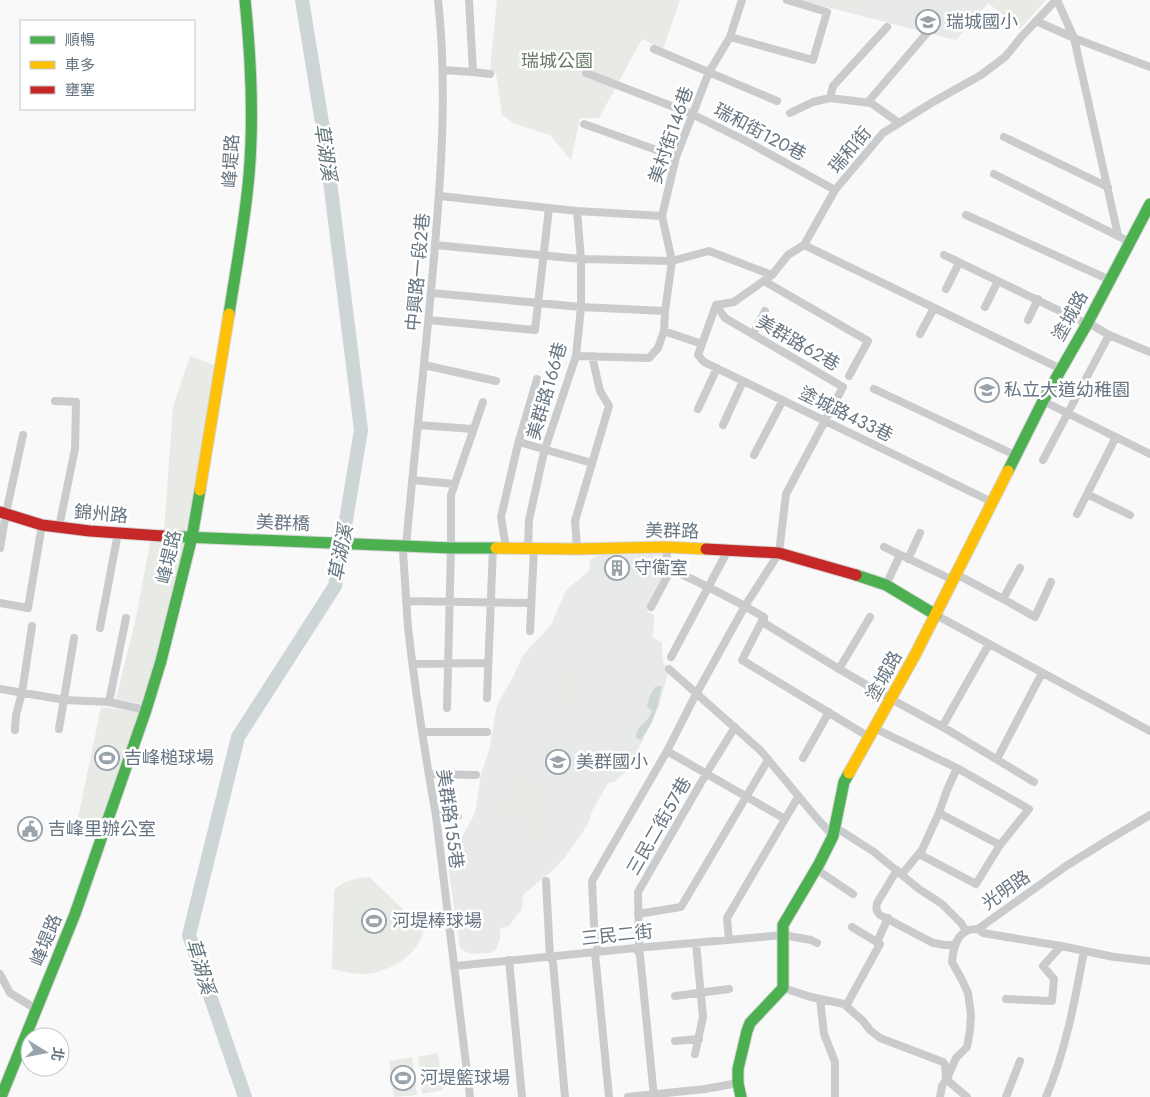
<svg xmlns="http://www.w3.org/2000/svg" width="1150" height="1097" font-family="Jost,'Noto Sans TC',sans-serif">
  <rect width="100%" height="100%" fill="#f9f9f9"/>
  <path fill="#e8e9e9" d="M799,0H991L956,40Z
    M664,552L666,573L647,611L654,615V626L652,637L662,642L663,662L669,669L659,706L646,734L626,772L614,782H609L592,811L588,824L566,856L554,869L523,895L522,909L508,927L500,928V938L496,950L490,953L471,954L464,951L460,948L448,866L450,859L475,813L481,774L489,751L497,705L512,679L523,655L551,625L566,590L589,571L590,560L600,554L629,555Z"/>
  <path fill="#e8eae6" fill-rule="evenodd" d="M497,0H680L663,49L642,39L599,118H580L571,160L550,135L515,124L502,115L496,74L490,69Z
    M818,0H868L859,7L852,10Z
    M991,0H1046L1020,29L988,3Z
    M190,356L216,366L189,531L164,530L173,407Z
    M151,538C164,539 175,543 188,544L173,602L142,704L116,699L136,617Z
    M556 688a14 14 0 1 1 28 0a14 14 0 1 1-28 0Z
    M101,707L139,712L102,825L78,818Z
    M515,772L550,789L536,819H534L537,825L541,818L547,822L497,930L491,927L496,917C491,918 485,921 480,920C466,918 461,900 458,889L496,815L506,809L499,807ZM512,817C524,819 531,827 531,840L502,906C485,923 462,908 469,886L498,825C501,820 506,818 512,817Z
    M369,877L424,929C419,956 388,973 363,974C352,974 342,971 332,969L334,890C345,880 355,878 369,877Z
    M438,1053L443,1090L422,1094L418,1057Z
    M412,1057L417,1095L394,1097L389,1061Z"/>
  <path fill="#cdd5d7" d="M662,686L657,708L651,724L640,741L639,739L636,737C637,726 641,727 647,720C649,718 651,714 652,712L650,709L647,707L649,698L655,687Z"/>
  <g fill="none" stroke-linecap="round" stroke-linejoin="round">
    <path stroke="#cdd5d7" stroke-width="14" d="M245,1097L189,935L238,737L335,586L361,430L325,141L302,0"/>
    <defs>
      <path id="fast" d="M229,314C236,268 245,222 249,175C254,117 251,58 245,0
        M1008,471L1043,401L1087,324L1150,204
        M162,536L451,548H496
        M856,575L886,585L936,615
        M1,1097L75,914L146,710L161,661L192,537L200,490
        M741,1097L738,1083V1069L747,1031L750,1023L783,988V925L819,864L833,836L844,782L849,773"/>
      <path id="slow" d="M200,490L229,314
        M496,548L577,549L665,547L706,549
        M849,773L915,655L1008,471"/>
      <path id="jam" d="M0,512L42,525L90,531L162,536
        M706,549L779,553L856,575"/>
    </defs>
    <use href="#fast" stroke="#d5d6d7" stroke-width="13"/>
    <use href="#slow" stroke="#d5d6d7" stroke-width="13"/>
    <use href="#jam" stroke="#d5d6d7" stroke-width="13"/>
    <path stroke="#cacbcc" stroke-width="8" d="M438,0C447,82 442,163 435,245C427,345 415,445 406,546L403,552C405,577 406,602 408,627C415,690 425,754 436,816L470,1097
      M469,0L473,72L490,74
      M1057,0L1074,38L1118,235
      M1036,21L1074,38L1150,67
      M730,37L813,60L827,12L787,0
      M654,49L777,101
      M443,70L473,72
      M586,73L692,114L746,141L835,190
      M830,98L871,103L899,123
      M868,102L927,33
      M790,113L813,102L830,98L833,86L887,27
      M584,124L676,157
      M1004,137L1108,187
      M994,174L1130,242
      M440,196L577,211L662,216
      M966,215L1110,280
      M435,245L581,259L672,261L709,251L772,275
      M804,245L1061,369
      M944,255L1087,324
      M764,281L868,341L849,376
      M946,289L959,263
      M432,293L581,307L665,311
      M985,307L998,281
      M429,320L535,330L549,208
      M1028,320L1038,299
      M1087,322L1109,335L1150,352
      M664,331L702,344
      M753,334L765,311
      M920,334L934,308
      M576,356L649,358L658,348L664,331L665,311L672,261L662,216L676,157L709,72L730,37L742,0
      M424,365L496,381
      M874,389L1015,455
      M55,401L76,402L75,449L59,527
      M1043,401L1150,454
      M698,409L717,368
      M418,425L473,429
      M723,425L743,381
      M519,442L592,463
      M754,455L783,400
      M1043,460L1109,335
      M412,480L455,484
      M1087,494L1130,515
      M992,502L704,362L698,355L716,305L734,302L772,275L788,255L804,245L835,190L883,133L933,102L981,75L1005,57L1023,35L1056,0
      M1077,514L1116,437
      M666,547L668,568C701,583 733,599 764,617V623L839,669L891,699L948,730L1034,782
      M884,547L953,580
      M0,548L6,513L23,435
      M506,548L501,517L518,444L537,379
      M528,548L529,520L544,452L576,356L581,307V259L577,211
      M577,549L575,521L609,406L600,391L592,356
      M908,559L920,533
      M956,574L1003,599L1035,617L1051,582
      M886,585L900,555
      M1003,599L1020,568
      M406,601L531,603
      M0,603L28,608L42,525
      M651,607L668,575V568
      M936,615L1150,731
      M764,617L742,660L869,737
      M100,628L118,533
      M530,631L534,548
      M671,657L728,550
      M413,664L488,663
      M669,669L761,751L815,816L833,836
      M839,669L870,617
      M0,689L65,700L109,702L146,710
      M487,698L493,547
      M109,702L126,618
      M447,708L451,548V495L483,402
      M942,727L989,644
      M874,728L957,768L1029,809L1000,845L976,884L919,854
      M59,729L74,638
      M15,730L16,715L22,693L32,626
      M423,732H487
      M667,751L785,819
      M803,758L829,712
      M997,759L1042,673
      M429,774L476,775
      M939,813L1000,845
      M436,816H458
      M835,827L874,852L919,889L942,904L961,923L966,931
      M816,869L853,894
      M897,870L877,903C876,909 876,911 880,915L933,943L945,945H955
      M902,874L922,850L939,813L947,790L957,768
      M546,881L550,957L553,962L565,1097
      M638,914L681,907L768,760
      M978,929L983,933L1061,946L1114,957L1150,961
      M729,940L727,918L798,797
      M877,942L888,918
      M639,947L638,892L706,774L735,727
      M636,948L640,955L654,1097
      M598,952L594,924L592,881L667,751L694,698L745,606L779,553L786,494L843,387L725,318L716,305
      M595,953L609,1097
      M509,960L522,1097
      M455,966L636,948L783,935L811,940L817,943
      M0,974L10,993L36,1009
      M783,988L811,997L844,1004L863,1021L870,1030L880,1038L943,1062L945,1065L946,1079L967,1097
      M675,996L729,989
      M820,999L824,1034L835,1062V1097
      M1006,999L1052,1001L1054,979L1043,966L1061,946
      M846,1006L880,944L852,927
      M675,1041L699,1039
      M695,1054L703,1017L696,943
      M628,1097L705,1089L738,1083
      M940,1097L942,1086L947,1079L952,1067L956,1058L967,1047L970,1030L971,1015L968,993L962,980L952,962C953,951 955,938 965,932C968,930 974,929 978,929L1066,866L1108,840L1150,815
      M1006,1097L1020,1061
      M1046,1097C1066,1050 1075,1000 1084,951"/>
    <use href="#fast" stroke="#4caf50" stroke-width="11"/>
    <use href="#slow" stroke="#ffc107" stroke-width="11"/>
    <use href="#jam" stroke="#c62828" stroke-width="11"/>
  </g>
  <defs>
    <symbol id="school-ring" viewBox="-11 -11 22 22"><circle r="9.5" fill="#fff" stroke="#99a3ab" stroke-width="1.5"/><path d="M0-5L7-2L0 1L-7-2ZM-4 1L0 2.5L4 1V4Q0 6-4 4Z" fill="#99a3ab"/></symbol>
    <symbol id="building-ring" viewBox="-11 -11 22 22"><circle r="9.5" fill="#fff" stroke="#99a3ab" stroke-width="1.5"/><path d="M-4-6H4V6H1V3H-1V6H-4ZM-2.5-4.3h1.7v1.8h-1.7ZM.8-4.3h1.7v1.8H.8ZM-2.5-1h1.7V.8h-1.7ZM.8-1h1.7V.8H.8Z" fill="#99a3ab"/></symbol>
    <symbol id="stadium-ring" viewBox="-11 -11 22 22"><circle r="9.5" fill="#fff" stroke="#99a3ab" stroke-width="1.5"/><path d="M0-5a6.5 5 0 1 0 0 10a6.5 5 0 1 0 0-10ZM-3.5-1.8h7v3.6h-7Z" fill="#99a3ab"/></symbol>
    <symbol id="civic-ring" viewBox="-11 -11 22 22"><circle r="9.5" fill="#fff" stroke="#99a3ab" stroke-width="1.5"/><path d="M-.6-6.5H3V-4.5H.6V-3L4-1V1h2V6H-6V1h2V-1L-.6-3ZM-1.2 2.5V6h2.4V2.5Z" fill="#99a3ab"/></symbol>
  </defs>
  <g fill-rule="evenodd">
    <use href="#school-ring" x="914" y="8" width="28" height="28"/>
    <use href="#school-ring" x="973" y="376" width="28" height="28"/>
    <use href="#building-ring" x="603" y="554" width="28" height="28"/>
    <use href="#stadium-ring" x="93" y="744" width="28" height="28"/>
    <use href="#school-ring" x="544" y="748" width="28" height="28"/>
    <use href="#civic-ring" x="16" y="815" width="28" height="28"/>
    <use href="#stadium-ring" x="360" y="907" width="28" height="28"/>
    <use href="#stadium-ring" x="389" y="1064" width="28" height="28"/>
  </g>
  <g text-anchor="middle" stroke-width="5" stroke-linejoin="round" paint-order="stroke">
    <g font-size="18" fill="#667581" stroke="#fff" text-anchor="start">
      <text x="946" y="28">瑞城國小</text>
      <text x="1004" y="396">私立大道幼稚園</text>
      <text x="634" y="574">守衛室</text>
      <text x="124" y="764">吉峰槌球場</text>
      <text x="576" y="768">美群國小</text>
      <text x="48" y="835">吉峰里辦公室</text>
      <text x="392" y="927">河堤棒球場</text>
      <text x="420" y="1084">河堤籃球場</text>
    </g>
    <g font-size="18" fill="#687965" stroke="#fff">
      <text x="557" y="67">瑞城公園</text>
    </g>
    <g font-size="18" fill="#667581" stroke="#fff">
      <text transform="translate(760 132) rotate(28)" y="6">瑞和街120巷</text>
      <text transform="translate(671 135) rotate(-71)" y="6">美村街146巷</text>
      <text transform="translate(850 150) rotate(-50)" y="6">瑞和街</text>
      <text transform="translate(231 161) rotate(-87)" y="6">峰堤路</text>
      <text transform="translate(418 272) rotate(-85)" y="6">中興路一段2巷</text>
      <text transform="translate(1070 316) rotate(-61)" y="6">塗城路</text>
      <text transform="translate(798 343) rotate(30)" y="6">美群路62巷</text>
      <text transform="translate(547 391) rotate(-74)" y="6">美群路166巷</text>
      <text transform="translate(846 414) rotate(26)" y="6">塗城路433巷</text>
      <text transform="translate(101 514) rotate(5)" y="6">錦州路</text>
      <text transform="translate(283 523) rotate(2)" y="6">美群橋</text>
      <text transform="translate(672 531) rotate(1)" y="6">美群路</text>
      <text transform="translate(169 557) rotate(-77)" y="6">峰堤路</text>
      <text transform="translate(884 676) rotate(-61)" y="6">塗城路</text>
      <text transform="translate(450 819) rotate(82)" y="6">美群路155巷</text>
      <text transform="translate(659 826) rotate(-60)" y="6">三民二街57巷</text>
      <text transform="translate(1006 890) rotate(-35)" y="6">光明路</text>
      <text transform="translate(617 935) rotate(-6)" y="6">三民二街</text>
      <text transform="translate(46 940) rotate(-68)" y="6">峰堤路</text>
    </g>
    <g font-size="19" font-style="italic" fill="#61747b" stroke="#fff">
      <text transform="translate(326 152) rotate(82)" y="7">草湖溪</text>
      <text transform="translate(340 553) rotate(-79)" y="7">草湖溪</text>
      <text transform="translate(201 966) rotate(73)" y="7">草湖溪</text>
    </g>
  </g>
  <rect x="20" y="20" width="175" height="90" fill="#ffffff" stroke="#c2c8cd"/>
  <rect x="30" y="36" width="25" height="8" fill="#4caf50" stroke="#c2c8cd"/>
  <text x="65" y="45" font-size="15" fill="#667581">順暢</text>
  <rect x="30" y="61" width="25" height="8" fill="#ffc107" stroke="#c2c8cd"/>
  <text x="65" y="70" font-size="15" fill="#667581">車多</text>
  <rect x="30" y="86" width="25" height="8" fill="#c62828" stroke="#c2c8cd"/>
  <text x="65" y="95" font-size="15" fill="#667581">壅塞</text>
  <g transform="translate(45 1052) rotate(100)"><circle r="24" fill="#ffffff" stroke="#c2c8cd"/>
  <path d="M0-4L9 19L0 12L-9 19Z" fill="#99a3ab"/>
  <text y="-8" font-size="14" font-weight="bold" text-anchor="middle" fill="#667581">北</text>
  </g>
</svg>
